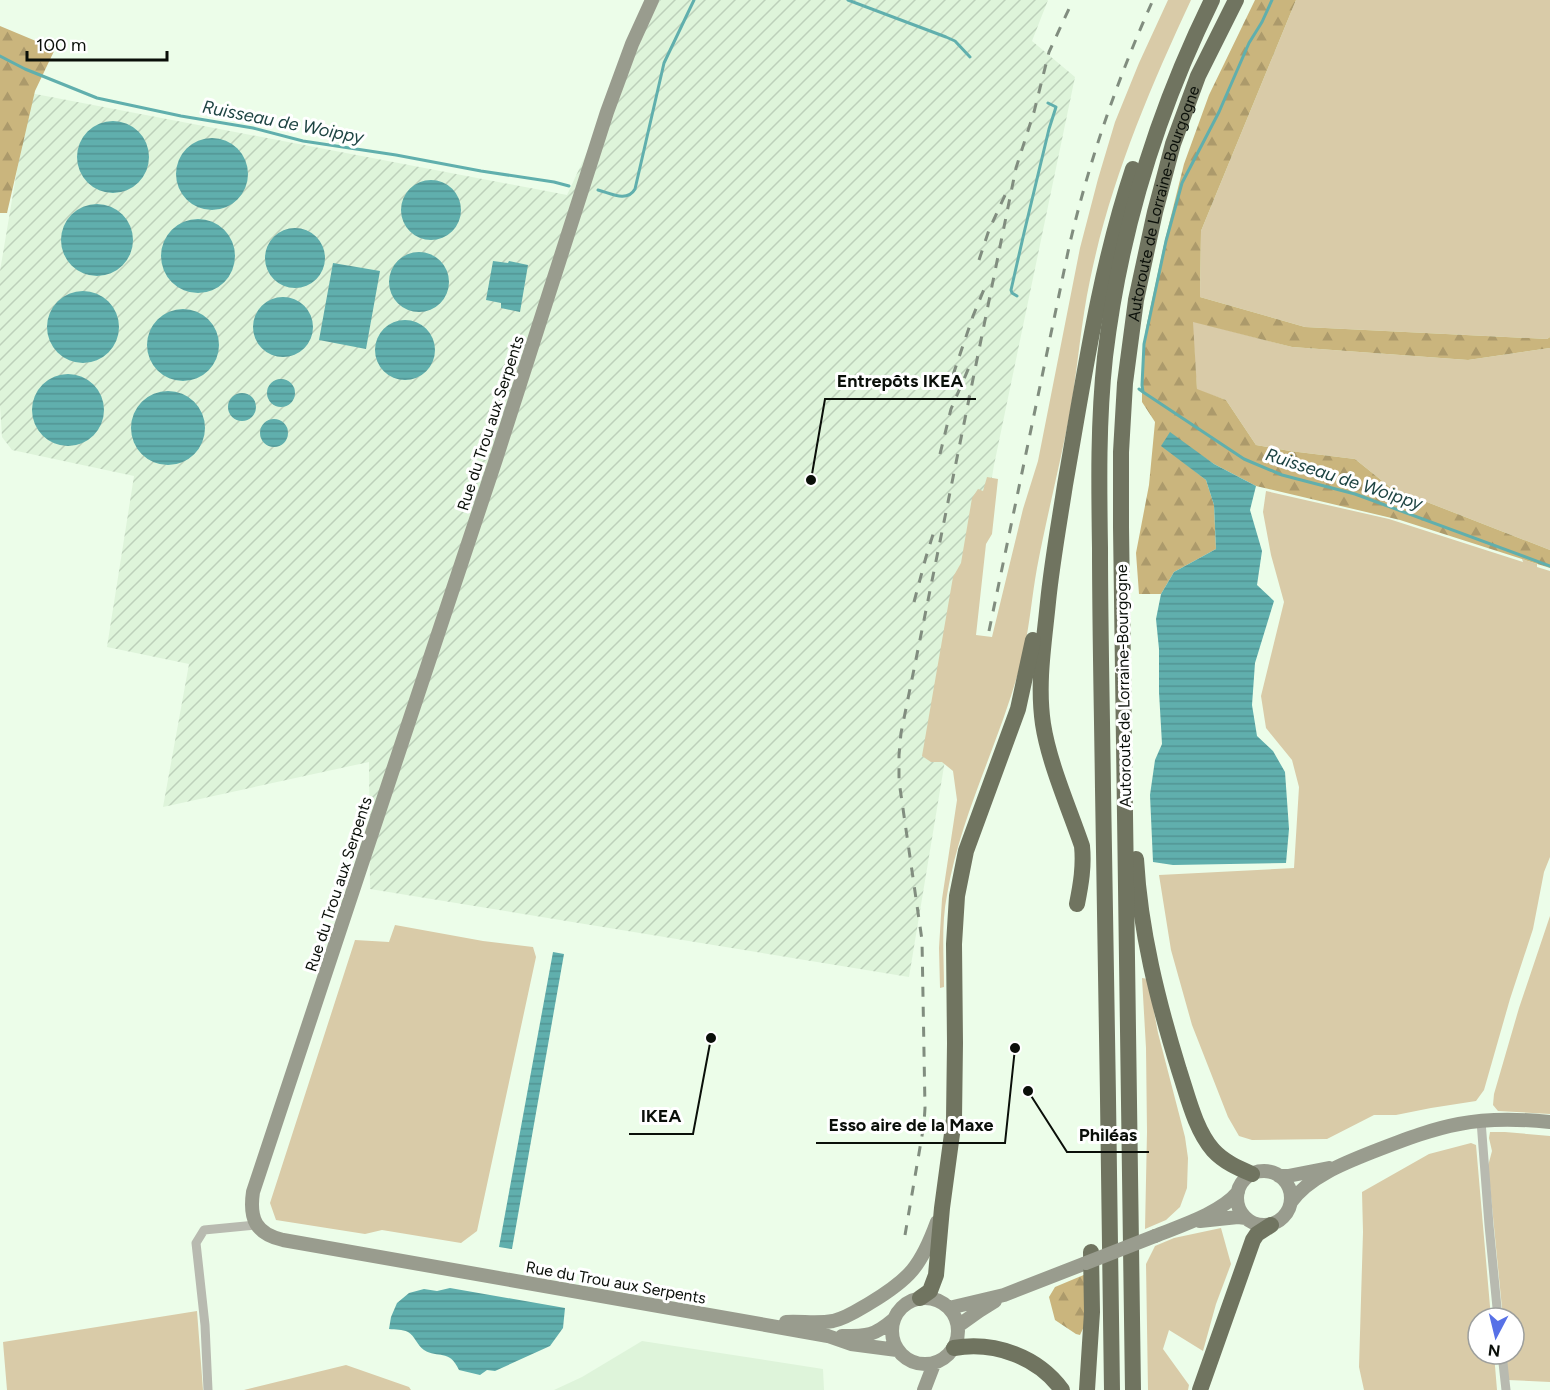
<svg xmlns="http://www.w3.org/2000/svg" width="1550" height="1390" font-family="Figtree,sans-serif">
  <defs>
    <pattern id="industrial-furrows" width="10" height="10" patternUnits="userSpaceOnUse" patternTransform="scale(1.5)"><rect width="10" height="10" fill="#def4da"/><path d="M-1 1l2-2M0 10L10 0M9 11l2-2" fill="none" stroke="#bdd0ba"/></pattern>
    <pattern id="forest-firs" width="22" height="20" patternUnits="userSpaceOnUse" patternTransform="scale(1.5)"><rect width="22" height="20" fill="#cab57d"/><path d="M5 1l3.5 6h-7zM16 11l3.5 6h-7z" fill="#ac9a6b"/></pattern>
    <pattern id="water-rules" width="6" height="5" patternUnits="userSpaceOnUse" patternTransform="scale(1.5)"><rect width="6" height="5" fill="#60afad"/><path d="M0 2.5h6" fill="none" stroke="#529594"/></pattern>
  </defs>
  <rect width="100%" height="100%" fill="#ecfde9"/>
  <path fill="#def4da" d="M642,1341L823,1369L824,1390H554L582,1377Z"/>
  <path fill="url(#industrial-furrows)" d="M658,0H1048L1032,41L1075,77L994,465L909,977L370,889L369,762L163,807L189,664L107,647L134,476L12,450L2,437L0,405V271L30,93L567,195Z"/>
  <path fill="#d9cba8" d="M1168,0H1191C1149,90 1110,182 1090,280C1081,322 1078,365 1071,407C1061,461 1047,515 1037,568C1032,595 1030,623 1024,650C1005,733 961,810 947,895C941,925 944,956 944,987L940,988L939,948L942,899L957,800L953,771L942,762H931L922,756L953,577L961,563L972,498L978,489L983,491L987,477L998,479L992,534L986,544L976,635L992,637L1023,509L1038,461L1080,248L1098,179L1115,122L1139,63Z
    M1296,0H1550V337L1547,339L1305,327L1200,297L1201,231Z
    M1192,321L1292,347L1468,360L1550,348V550L1391,488L1355,459L1290,451L1256,445L1226,400L1197,390Z
    M1266,491L1389,519L1523,562L1522,559L1537,564V567L1550,571V857L1544,872L1533,929L1510,999L1484,1090L1476,1101L1431,1108L1396,1115H1374L1327,1139L1252,1140L1239,1136L1228,1117L1192,1025L1171,950L1159,875L1294,868L1299,787L1292,760L1266,728L1261,696L1284,602L1271,555L1263,512Z
    M1550,916V1114L1498,1111L1493,1105L1494,1094L1519,1008Z
    M395,925L483,941L533,947L536,957L477,1231L461,1243L382,1230L365,1234L276,1220L270,1203L355,940L389,942Z
    M1142,978L1148,979L1158,1033L1185,1137L1188,1158L1187,1188L1180,1207L1166,1220L1145,1229L1147,1132L1146,1048Z
    M1490,1132H1505L1550,1136V1382L1508,1380L1506,1354H1514V1318H1503L1488,1166L1492,1151L1489,1138Z
    M1471,1143L1476,1145L1491,1318H1478V1354H1494L1497,1390H1364L1359,1367L1363,1232L1362,1192L1429,1154Z
    M1221,1228L1231,1264L1216,1304L1203,1351L1169,1330L1163,1349L1189,1385L1188,1390H1148L1146,1264L1155,1246L1174,1238Z
    M197,1311L203,1390H7L3,1342Z
    M346,1365L409,1387L411,1390H244Z"/>
  <path fill="url(#forest-firs)" d="M1255,0H1296L1201,231L1200,297L1305,327L1547,339L1550,337V348L1468,360L1292,347L1193,322L1197,389L1226,400L1256,445L1290,451L1355,459L1391,488L1550,550V568L1400,520L1256,486L1214,464L1193,450L1186,464L1206,480L1214,505L1216,549L1174,572L1161,594H1139L1136,553L1149,485L1155,422L1142,402V360L1146,328L1165,240L1184,164L1209,95Z
    M0,26L55,49L35,91L7,213H0Z
    M1086,1274L1087,1320L1080,1335L1076,1334L1055,1320L1049,1297L1055,1287Z"/>
  <path fill="url(#water-rules)" d="M77 157a36 36 0 1 1 72 0a36 36 0 1 1-72 0Z
    M176 174a36 36 0 1 1 72 0a36 36 0 1 1-72 0Z
    M401 210a30 30 0 1 1 60 0a30 30 0 1 1-60 0Z
    M61 240a36 36 0 1 1 72 0a36 36 0 1 1-72 0Z
    M161 256a37 37 0 1 1 74 0a37 37 0 1 1-74 0Z
    M265 258a30 30 0 1 1 60 0a30 30 0 1 1-60 0Z
    M389 282a30 30 0 1 1 60 0a30 30 0 1 1-60 0Z
    M493,261L508,263L509,261L528,265L520,312L501,308V303L486,300Z
    M333,263L380,271L366,349L319,340Z
    M47 327a36 36 0 1 1 72 0a36 36 0 1 1-72 0Z
    M253 327a30 30 0 1 1 60 0a30 30 0 1 1-60 0Z
    M147 345a36 36 0 1 1 72 0a36 36 0 1 1-72 0Z
    M375 350a30 30 0 1 1 60 0a30 30 0 1 1-60 0Z
    M32 410a36 36 0 1 1 72 0a36 36 0 1 1-72 0Z
    M267 393a14 14 0 1 1 28 0a14 14 0 1 1-28 0Z
    M131 428a37 37 0 1 1 74 0a37 37 0 1 1-74 0Z
    M228 407a14 14 0 1 1 28 0a14 14 0 1 1-28 0Z
    M260 433a14 14 0 1 1 28 0a14 14 0 1 1-28 0Z
    M1170,432L1214,464L1256,486L1250,510L1262,551L1257,585L1274,601L1255,663L1252,705L1257,736L1273,751L1285,772L1289,829L1286,863L1173,865L1153,862L1150,795L1155,760L1162,744L1159,692V649L1156,619L1161,594L1174,572L1216,549L1214,505L1206,480L1161,446Z
    M553,952L564,954L512,1249L499,1247Z
    M450,1288L565,1308L563,1328L550,1346L495,1371L487,1370L480,1375L459,1370C449,1348 438,1359 424,1350C417,1345 415,1336 408,1332C402,1329 396,1330 389,1329L391,1317L397,1303L409,1293L424,1289L437,1291Z"/>
  <g fill="none" stroke-linecap="round" stroke-linejoin="round">
    <path stroke="#60afad" stroke-width="3" d="M848,0L946,37L955,41L970,57
      M0,56L25,69L97,98L181,116L253,128L303,141L396,155L481,171L554,182L569,186
      M598,190C610,193 627,203 635,189L664,63L694,0
      M1017,296L1012,293L1011,290L1024,233L1049,129L1056,107L1048,103
      M1139,389L1143,392L1142,385L1144,344L1166,241L1182,183L1219,112L1249,43L1262,22L1272,0
      M1143,392L1244,459L1282,475L1355,494L1550,566"/>
    <path stroke="#b8bab0" stroke-width="9" d="M1481,1121L1489,1225L1498,1318
      M1502,1354L1506,1390
      M208,1390L205,1325L196,1243L204,1230L256,1225"/>
    <path stroke="#999c8e" stroke-width="14" d="M652,0L632,44L607,112L496,459L253,1192C249,1219 256,1234 283,1240L828,1336L851,1344L897,1350
      M1237 1198a27 27 0 1 1 54 0a27 27 0 1 1-54 0Z
      M1279,1176H1288L1329,1168
      M1291,1202C1310,1175 1350,1161 1380,1149C1406,1139 1432,1129 1459,1124C1489,1118 1520,1119 1550,1122
      M1200,1221L1238,1217L1246,1218
      M1155,1236C1180,1226 1221,1213 1238,1192
      M892 1331a33 33 0 1 1 66 0a33 33 0 1 1-66 0Z
      M949,1308L1004,1295L1086,1263
      M786,1322C802,1321 817,1324 833,1321C847,1318 858,1310 870,1303C910,1279 921,1266 937,1222
      M958,1326L979,1311L995,1301
      M842,1336C868,1336 874,1336 894,1319
      M924,1390L934,1364"/>
    <g stroke="#707460" stroke-width="16">
      <path d="M1136,859C1140,931 1158,1002 1179,1070C1188,1097 1195,1129 1213,1150C1224,1162 1238,1168 1252,1174"/>
      <path d="M1077,904C1081,884 1084,866 1082,846C1069,808 1049,763 1043,724C1037,683 1044,643 1048,602C1052,562 1059,524 1065,485C1084,378 1099,271 1133,169"/>
      <path d="M920,1298L930,1291L936,1275L942,1208L954,1119L955,1043L954,944L957,896L966,851L1018,709L1033,640"/>
      <path d="M954,1348C995,1341 1038,1357 1062,1390"/>
      <path d="M1087,1390L1092,1312L1091,1252"/>
      <path d="M1112,1390C1110,1190 1106,989 1103,789C1102,709 1100,628 1100,548C1099,485 1098,421 1105,357C1120,231 1156,114 1212,0"/>
      <path id="s1" d="M1133,1390L1121,527V452L1125,383L1136,300L1155,212L1173,144L1198,76L1236,0"/>
      <path d="M1200,1390L1253,1240L1257,1234L1271,1225"/>
    </g>
    <path stroke="#818d7f" stroke-width="3" stroke-dasharray="10 10" stroke-linecap="butt" d="M979,260L989,230L1006,193
      M953,375L973,316L987,282
      M940,454L951,409L970,365
      M914,602L926,557L935,528
      M989,631L1069,247C1089,161 1117,80 1153,0
      M905,1235L924,1124L925,1108L922,940L899,781V755L901,733L1016,168L1034,112L1049,52L1073,0"/>
    <path stroke="#999c8e" stroke-width="14" d="M1086,1263L1155,1236"/>
  </g>
  <g text-anchor="middle" stroke-width="6" stroke-linejoin="round" paint-order="stroke">
    <g font-size="16" fill="#0a0f09" stroke="#fff">
      <text dy="6" stroke="none"><textPath href="#s1" startOffset="1191">Autoroute de Lorraine-Bourgogne</textPath></text>
      <text transform="translate(490 423) rotate(-72)" y="6">Rue du Trou aux Serpents</text>
      <text transform="translate(1123 686) rotate(-91)" y="6">Autoroute de Lorraine-Bourgogne</text>
      <text transform="translate(338 884) rotate(-72)" y="6">Rue du Trou aux Serpents</text>
      <text transform="translate(616 1282) rotate(10)" y="6">Rue du Trou aux Serpents</text>
    </g>
    <g font-size="18" font-style="italic" fill="#1e4443" stroke="#fff">
      <text transform="translate(283 122) rotate(11)" y="6">Ruisseau de Woippy</text>
      <text transform="translate(1344 479) rotate(18)" y="6">Ruisseau de Woippy</text>
    </g>
  </g>
  <path fill="none" stroke="#0a0f09" stroke-width="2" d="M811 480L825 399H976M711 1038L693 1134H629M1015 1048L1005 1143H816M1028 1091L1067 1152H1149"/>
  <g fill="#0a0f09" stroke="#fff" stroke-width="2">
    <circle cx="811" cy="480" r="6"/>
    <circle cx="711" cy="1038" r="6"/>
    <circle cx="1015" cy="1048" r="6"/>
    <circle cx="1028" cy="1091" r="6"/>
  </g>
  <g font-size="18" text-anchor="middle" font-weight="bold" fill="#0a0f09" stroke="#fff" stroke-width="6" stroke-linejoin="round" paint-order="stroke">
    <text x="900" y="387">Entrepôts IKEA</text>
    <text x="661" y="1122">IKEA</text>
    <text x="911" y="1131">Esso aire de la Maxe</text>
    <text x="1108" y="1141">Philéas</text>
  </g>
  <g transform="translate(1496 1336) rotate(187)"><circle r="28" fill="#ffffff" stroke="#9d9f9d" stroke-width="1.5"/>
  <path d="M0-4.5L10 22L0 15L-10 22Z" fill="#5771e7"/>
  <text y="-9" font-size="16" font-weight="bold" text-anchor="middle" fill="#0a0f09">N</text>
  </g>
  <path d="M27 51v9h140v-9" fill="none" stroke="#0a0f09" stroke-width="3"/>
  <text x="36" y="51" font-size="18" fill="#0a0f09" stroke="#ffffff" stroke-width="4.5" paint-order="stroke">100 m</text>
</svg>
